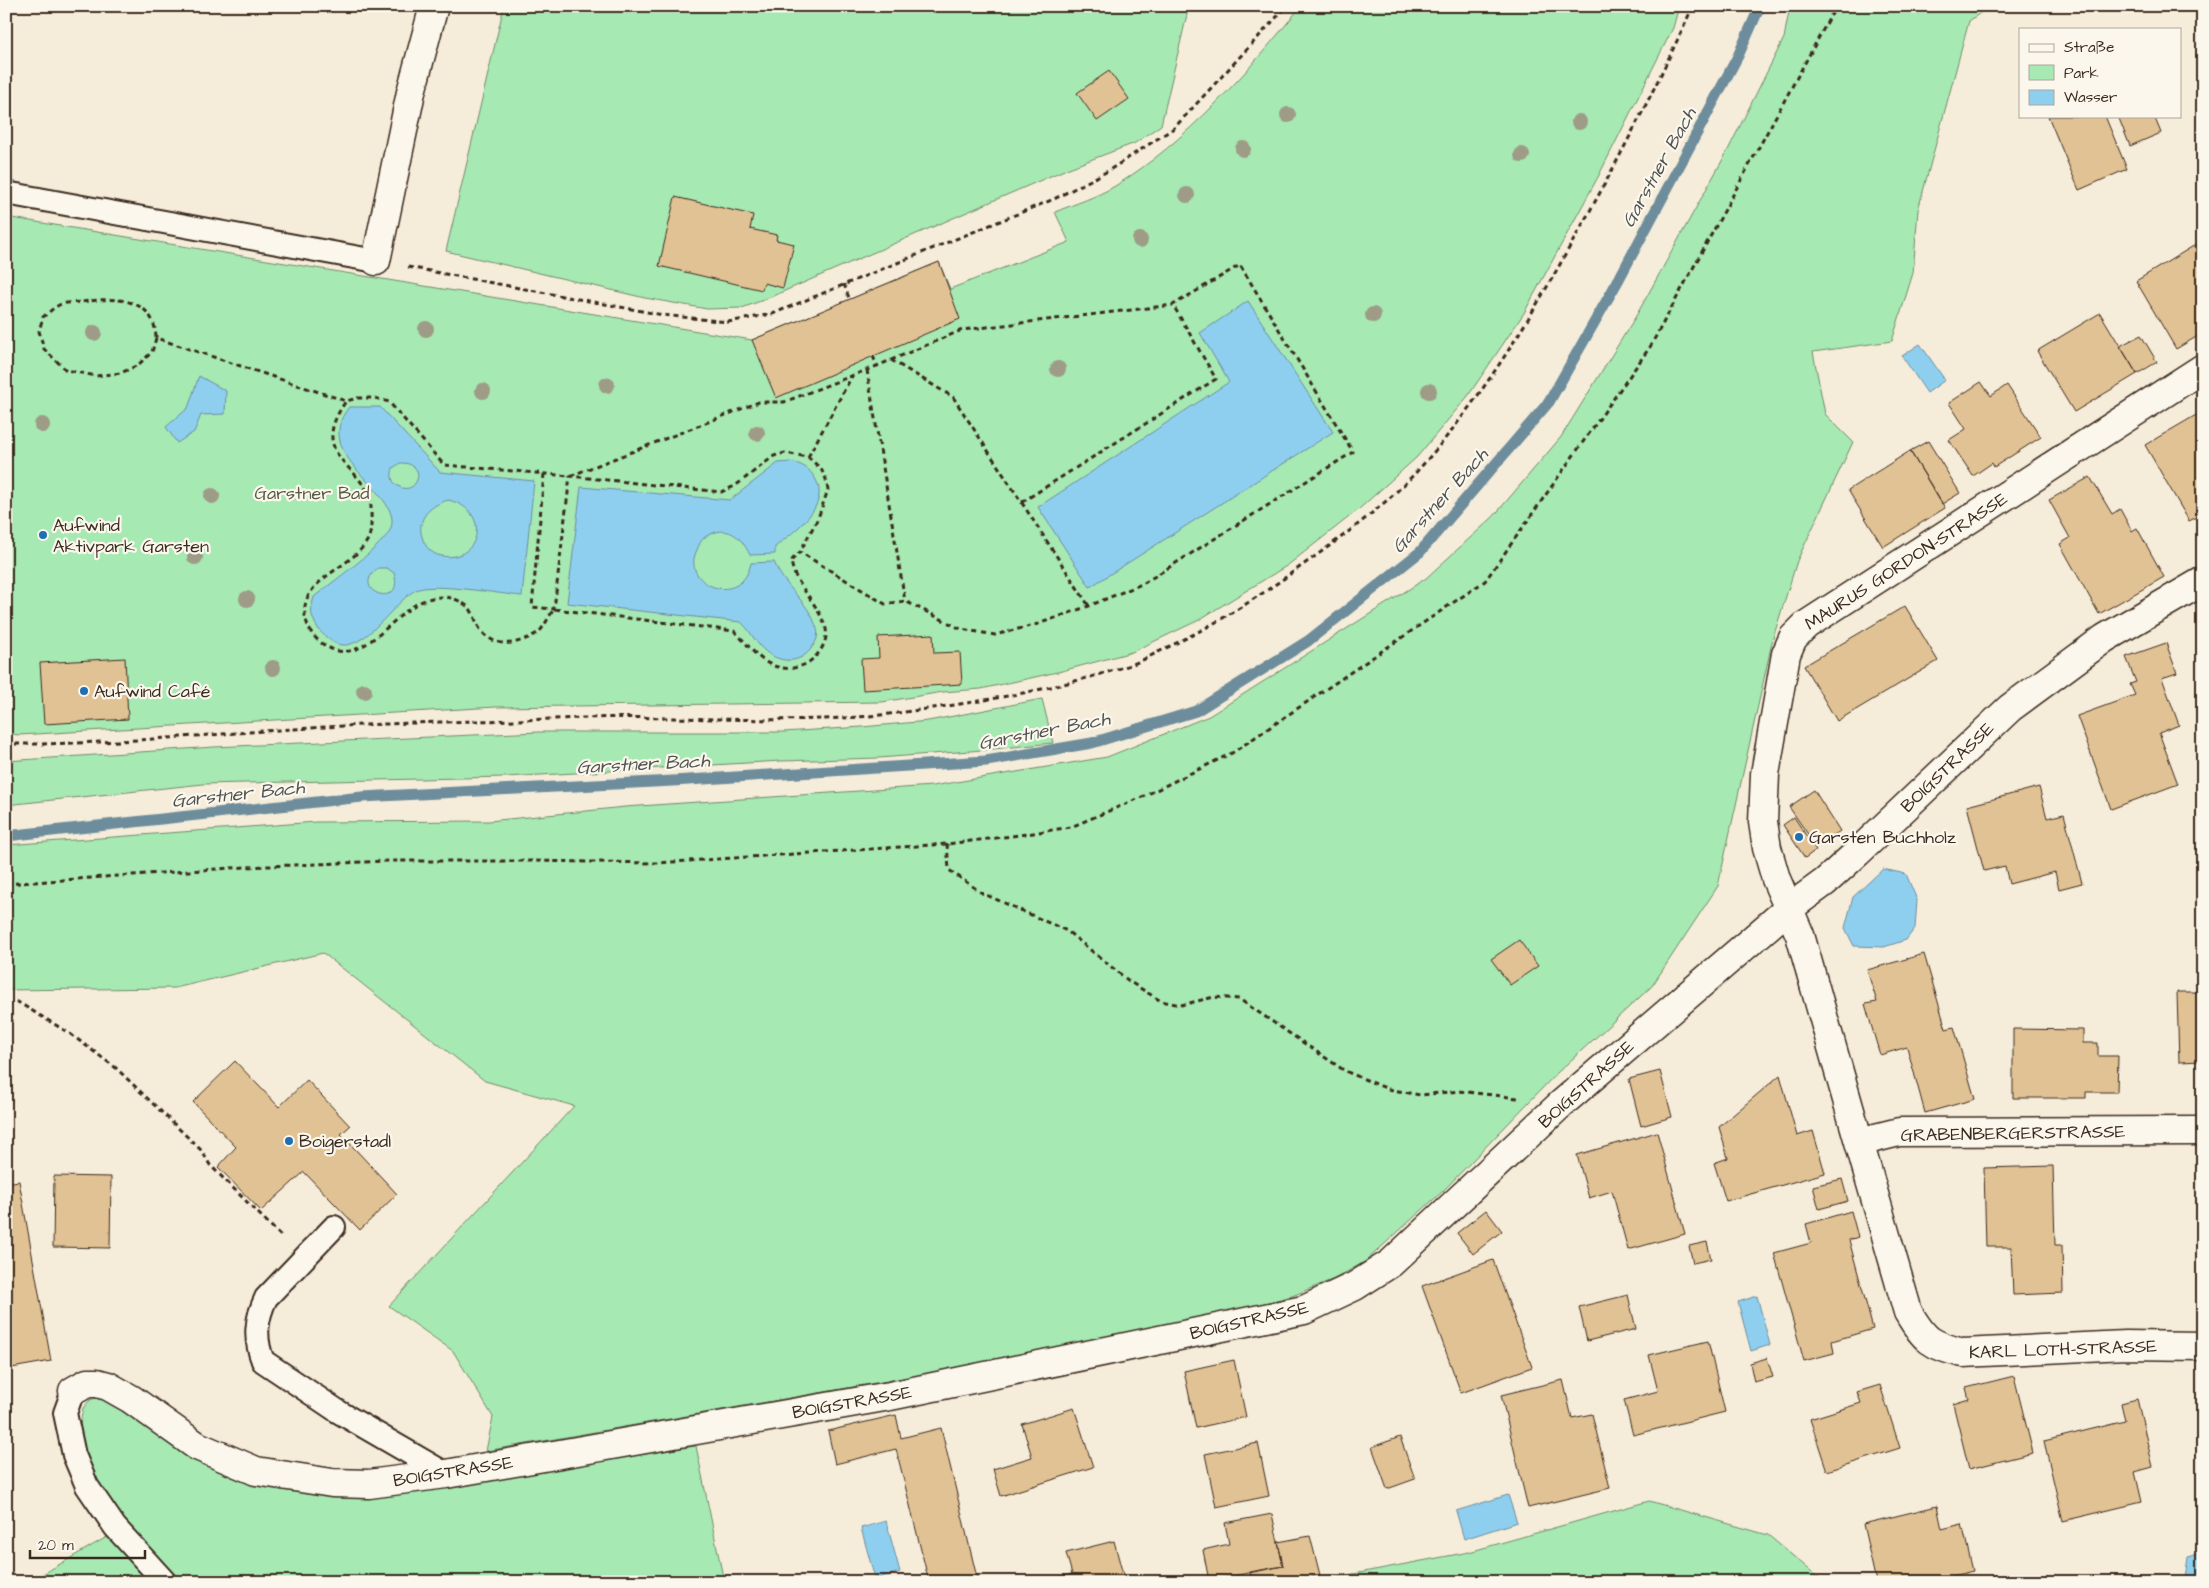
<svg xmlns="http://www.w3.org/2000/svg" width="2209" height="1588" font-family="'Architects Daughter',sans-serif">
  <rect width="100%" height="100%" fill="#f6ecda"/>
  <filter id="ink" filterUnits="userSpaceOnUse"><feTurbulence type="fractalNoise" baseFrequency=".02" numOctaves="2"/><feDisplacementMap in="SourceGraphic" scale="10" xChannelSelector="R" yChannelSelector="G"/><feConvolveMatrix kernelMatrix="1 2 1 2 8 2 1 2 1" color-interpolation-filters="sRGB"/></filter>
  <g filter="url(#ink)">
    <path fill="#a6e9b3" stroke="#708a68" d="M504,6H1189L1161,125L1135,143L1069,168L766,299L742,308L707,309L645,298L446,251Z
      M1301,6H1679L1673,28L1598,177L1524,313L1468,396L1417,457L1358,510L1288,565L1197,621L1132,652L1062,671L981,689L943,692L882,702L496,707L19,735L6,733V217L752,340L939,262L950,289L1069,242L1055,212C1074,204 1097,197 1115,186C1185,143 1250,70 1301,6Z
      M1790,6H1990L1969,21L1918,210L1913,273L1892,341L1813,352L1825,414L1853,442L1797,561L1773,638L1718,886L1652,986L1557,1073L1444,1190L1366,1261L1334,1279L1292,1296L1117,1341L486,1451L493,1417L453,1351L389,1306L574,1106L485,1081L323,953L175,988L6,990V845L316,822L489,821L625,807L932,786L1107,757L1209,716L1425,579L1493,517L1561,437L1636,316L1728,150L1784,38Z
      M1042,699L1053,743L983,750L879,758L781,761L506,777L203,784L6,805V761L214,747L538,732H783L862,727L928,721Z
      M104,1395L241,1473L486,1479L696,1446L724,1582H180L125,1525L90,1470L82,1443L80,1424L83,1408L90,1400Z
      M1649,1501L1768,1535L1824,1582H1311L1469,1552Z
      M112,1534L157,1582H29Z"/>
    <path fill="#8ecff0" stroke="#6d8d9c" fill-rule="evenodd" d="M1248,301L1333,432L1090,587L1038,507L1229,382L1200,333Z
      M1920,344L1945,380L1927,393L1902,356Z
      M199,376L226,391L225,414L201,415L194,432L177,443L166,427L188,408Z
      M349,407H380L440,472L534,481L522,596C501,594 432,582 416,590C393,601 359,663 330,640C324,636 318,630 315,623C310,613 311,608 314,597C332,582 378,550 389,532C411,495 307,459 349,407ZM400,463C430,462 417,498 398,486C391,482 391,475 393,468ZM448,500C493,510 480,563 442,556C434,555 427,549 424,542C414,521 428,506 448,500ZM378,568H387L394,573C406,611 347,592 378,568Z
      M790,462C802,464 809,468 815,478C832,506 793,532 775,547V554L750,555C741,536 727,523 705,537C701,540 699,545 697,550C679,584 741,610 751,563L774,562C783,586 808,601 816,626C820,635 816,643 810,650C796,667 773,661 760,646C753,638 749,629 741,622L567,603L581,487L730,500L778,463Z
      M1883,869L1906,874L1917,900L1915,928L1906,940L1884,947L1854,946L1845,928L1853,897Z
      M1757,1296L1770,1345L1751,1351L1738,1302Z
      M1508,1495L1517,1522L1464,1539L1456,1511Z
      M886,1521L900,1572L875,1579L861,1528Z
      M2203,1552V1582H2192L2186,1578L2189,1557Z"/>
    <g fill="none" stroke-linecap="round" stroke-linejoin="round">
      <path stroke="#6d8d9c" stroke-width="11" d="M6,836L362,797L673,781L986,761L1092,743L1196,711L1308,641L1420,552L1549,402L1619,279L1738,56L1760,6"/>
    </g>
    <path fill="#e1c294" stroke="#3b2a1e" d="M1109,71L1129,99L1097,121L1077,93Z
      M2048,116H2105L2127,169L2079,190Z
      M2118,116H2154L2161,133L2130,146Z
      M675,197L753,215L750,229L777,235L776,240L794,244L783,288L764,283L762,290L659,266Z
      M2200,242L2203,247V333L2176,349L2136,281Z
      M939,262L960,319L776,398L752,340Z
      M2100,313L2137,374L2074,412L2037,351Z
      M2141,335L2157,362L2137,374L2120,346Z
      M1981,382L1991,396L2007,385L2041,437L1994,467L1992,463L1973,476L1949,440L1966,429L1949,403Z
      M2203,411V514L2189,521L2145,445Z
      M1928,441L1960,493L1942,504L1910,451Z
      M1910,451L1945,508L1883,547L1848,490Z
      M2090,477L2112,514L2120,509L2132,531L2137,528L2164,577L2099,614L2060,544L2070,538L2049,500Z
      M1905,606L1938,661L1837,721L1804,666Z
      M933,634L934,653L960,652L962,684L863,690L861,659L879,658L878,637Z
      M2166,643L2177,673L2162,678L2179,725L2159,733L2178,784L2111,809L2077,716L2135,695L2130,684L2136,682L2126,657Z
      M125,658L128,719L44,724L40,663Z
      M2039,787L2047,818L2064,814L2082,883L2059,889L2055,872L2009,884L2005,866L1984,871L1967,806Z
      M1814,790L1840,831L1817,847L1789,807Z
      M1794,817L1816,850L1805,858L1783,825Z
      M1519,940L1538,966L1510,985L1491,959Z
      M1924,954L1946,1029L1954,1027L1975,1099L1925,1113L1907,1047L1880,1055L1865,1004L1877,1002L1867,970Z
      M2177,992H2203V1061L2179,1062Z
      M2013,1029L2083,1030V1043H2098V1056H2118L2117,1092H2086V1098H2013Z
      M235,1061L279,1107L307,1080L350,1126L341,1134L397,1194L360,1230L304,1172L261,1211L218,1167L236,1147L193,1102Z
      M1660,1071L1672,1117L1641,1126L1629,1079Z
      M1780,1075L1797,1136L1813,1131L1825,1173L1726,1201L1714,1163L1728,1158L1719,1127Z
      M1657,1132L1685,1234L1628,1250L1612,1191L1589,1198L1577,1155Z
      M2053,1166L2055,1245H2062L2063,1293L2013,1295L2011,1247H1986L1984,1168Z
      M54,1176L111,1177L110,1248L53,1247Z
      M1842,1179L1848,1201L1819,1209L1813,1186Z
      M19,1181L51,1361L6,1369V1183Z
      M1486,1210L1502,1231L1473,1254L1457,1233Z
      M1851,1211L1858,1237L1849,1240L1873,1329L1832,1341L1834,1353L1804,1361L1774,1253L1811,1243L1806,1224Z
      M1707,1242L1711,1259L1693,1263L1689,1246Z
      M1493,1260L1532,1367L1461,1393L1422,1286Z
      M1628,1295L1636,1329L1587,1341L1579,1307Z
      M1708,1341L1725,1412L1633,1435L1624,1400L1658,1391L1649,1355Z
      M1767,1358L1773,1377L1754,1382L1750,1363Z
      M1234,1360L1246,1417L1196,1428L1184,1371Z
      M2014,1376L2033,1453L1969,1469L1953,1404L1969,1399L1966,1388Z
      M1563,1380L1572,1418L1592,1414L1610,1488L1528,1508L1501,1395Z
      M1880,1385L1900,1448L1827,1471L1810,1419L1861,1403L1857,1392Z
      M2137,1399L2153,1467L2135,1472L2142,1502L2063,1521L2044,1441L2125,1421L2121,1403Z
      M1074,1408L1093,1467L1001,1496L993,1469L1032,1457L1022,1424Z
      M896,1415L901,1438L941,1428L978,1582H929L896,1449L835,1464L828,1431Z
      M1400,1437L1415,1479L1387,1489L1372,1447Z
      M1258,1443L1269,1496L1216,1507L1205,1454Z
      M1937,1506L1942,1529L1962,1524L1973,1571L1927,1582H1876L1863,1524Z
      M1272,1514L1283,1566L1209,1581L1203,1550L1229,1544L1225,1523Z
      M1310,1536L1320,1575L1291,1582H1252L1250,1572L1283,1566L1278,1542Z
      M1114,1541L1125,1582H1050L1049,1580L1072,1574L1066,1553Z"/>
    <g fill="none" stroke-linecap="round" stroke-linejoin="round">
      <defs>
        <path id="service" d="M6,193L376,261
          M334,1227L266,1298C256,1319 254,1338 263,1361L339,1412L446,1474
          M73,1391L65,1413L74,1455L87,1486L115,1527L165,1582"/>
        <path id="minor" d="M376,261L411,92L434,6
          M2203,368L1806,625L1793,638L1786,654L1765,774L1763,822L1767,848L1776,879L1800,935L1859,1142L1899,1132L2203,1131
          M1859,1142L1908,1312C1925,1341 1931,1345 1963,1353L2125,1345L2203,1346
          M73,1391L87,1383H97L108,1386L131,1399L197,1446L256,1471L332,1483L369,1484L446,1474L890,1396L1304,1310L1355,1286L1391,1263L1560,1105L1788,909L1825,882L1857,853L2010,708L2105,638L2203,581"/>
      </defs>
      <use href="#service" stroke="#3b2a1e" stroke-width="26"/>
      <use href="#minor" stroke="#3b2a1e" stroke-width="31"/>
      <path stroke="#3b2a1e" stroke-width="3" stroke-dasharray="5 4" stroke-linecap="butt" d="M408,267L663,315L728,322L772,314L1054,199L1108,171L1174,128L1287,6
        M844,284L849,298
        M156,338L152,352L138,365L121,373L96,376L66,370L44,349L39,331L43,317C48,313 53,308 59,305C65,302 75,303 82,302C113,297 155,296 156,338L346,401
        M873,356L877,366L784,402H759L570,476L444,465L389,402L375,398H358L346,401C304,460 369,465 371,507C371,515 372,529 369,537C356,569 292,579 307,623C310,633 317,641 326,646C363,670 395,608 428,599C442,595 456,597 467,606C474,611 475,622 480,629C493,647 512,646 530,637C533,635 537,634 540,631C545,625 549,616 554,609L734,631C743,639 749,648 758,656C775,672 800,673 816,656C822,650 828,638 826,629C820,609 807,596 797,579C794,574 792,567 791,561L800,552L885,604L905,601L961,629L995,635L1038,624L1089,606L1144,583L1353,452L1240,265L1173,305L962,330L877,366
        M891,360L953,397L1089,606
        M867,370L905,601
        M808,457L852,376
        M544,474L532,607L554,609L570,476L721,492L735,486L774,456L785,453L808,457L821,469L826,479L828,490L818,518L800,552
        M1022,502L1216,379L1173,305
        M6,744C108,745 209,734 310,728C401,722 493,721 584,718C686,715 788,726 889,714C968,704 1051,691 1127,666C1140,662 1152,655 1164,649C1207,629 1248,604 1286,577C1331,545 1383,509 1420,468C1479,402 1525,327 1568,250C1613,171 1655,90 1693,6
        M947,844L949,870L982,893L1067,931L1130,982L1161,1001L1181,1005L1214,997L1239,999L1345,1071L1388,1089L1420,1095L1459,1091L1518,1098
        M6,884L245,867L388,861H530L657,863L947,844L1020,835L1071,827L1142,797L1232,753L1485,581L1650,347L1836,6
        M16,1001L69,1033L116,1068L202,1151L210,1165L281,1236"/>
      <use href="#service" stroke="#fbf7ec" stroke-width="22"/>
      <use href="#minor" stroke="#fbf7ec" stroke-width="28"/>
    </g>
    <g fill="#9e9c87">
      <circle cx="1288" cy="115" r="8"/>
      <circle cx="1579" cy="122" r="8"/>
      <circle cx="1243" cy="149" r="8"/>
      <circle cx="1522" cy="155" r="8"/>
      <circle cx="1187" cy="195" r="8"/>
      <circle cx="1140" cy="240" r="8"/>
      <circle cx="1373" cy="315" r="8"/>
      <circle cx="426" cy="329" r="8"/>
      <circle cx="94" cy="333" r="8"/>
      <circle cx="1058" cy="369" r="8"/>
      <circle cx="607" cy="385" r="8"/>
      <circle cx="483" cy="391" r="8"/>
      <circle cx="1429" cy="391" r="8"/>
      <circle cx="42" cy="425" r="8"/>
      <circle cx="757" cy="433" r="8"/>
      <circle cx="212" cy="496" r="8"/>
      <circle cx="195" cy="557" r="8"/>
      <circle cx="247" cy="599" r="8"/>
      <circle cx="273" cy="668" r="8"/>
      <circle cx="364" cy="691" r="8"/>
    </g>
  </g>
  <g fill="#1f6fb2" stroke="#fbf7ec" stroke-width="2">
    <circle cx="43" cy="535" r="5"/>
    <circle cx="84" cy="691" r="5"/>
    <circle cx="1799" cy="837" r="5"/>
    <circle cx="289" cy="1141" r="5"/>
  </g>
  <g text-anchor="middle" stroke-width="4.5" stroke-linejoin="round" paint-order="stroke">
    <g font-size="18" fill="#565a43" stroke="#fbf7ec">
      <text x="312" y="499">Garstner Bad</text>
    </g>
    <g font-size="18" fill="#3b2a1e" stroke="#fbf7ec" text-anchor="start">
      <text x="53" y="531">Aufwind<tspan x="53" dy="21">Aktivpark Garsten</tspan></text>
      <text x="94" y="697">Aufwind Café</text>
      <text x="1809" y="843">Garsten Buchholz</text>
      <text x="299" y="1147">Boigerstadl</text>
    </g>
    <g font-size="18" fill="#3b2a1e" stroke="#fbf7ec">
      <text transform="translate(1906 561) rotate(-33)" y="6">MAURUS GORDON-STRASSE</text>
      <text transform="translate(1947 767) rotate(-44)" y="6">BOIGSTRASSE</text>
      <text transform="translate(1586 1084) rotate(-42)" y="6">BOIGSTRASSE</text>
      <text transform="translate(2013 1133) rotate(-1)" y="6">GRABENBERGERSTRASSE</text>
      <text transform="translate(1249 1320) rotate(-13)" y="6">BOIGSTRASSE</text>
      <text transform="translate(2063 1349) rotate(-2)" y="6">KARL LOTH-STRASSE</text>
      <text transform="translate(852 1402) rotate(-10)" y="6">BOIGSTRASSE</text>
      <text transform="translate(453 1471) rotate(-9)" y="6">BOIGSTRASSE</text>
    </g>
    <g font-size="19" font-style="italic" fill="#505352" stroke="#fbf7ec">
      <text transform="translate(1658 167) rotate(-61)" y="7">Garstner Bach</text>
      <text transform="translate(1439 500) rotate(-48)" y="7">Garstner Bach</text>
      <text transform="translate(1044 730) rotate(-11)" y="7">Garstner Bach</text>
      <text transform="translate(643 763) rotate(-3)" y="7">Garstner Bach</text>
      <text transform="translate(238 793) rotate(-6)" y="7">Garstner Bach</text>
    </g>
  </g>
  <rect width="2209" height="1588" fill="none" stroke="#fbf7ec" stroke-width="25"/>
  <rect x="12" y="12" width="2184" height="1563" fill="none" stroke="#3b2a1e" stroke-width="2" filter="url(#ink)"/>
  <rect x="2019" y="28" width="162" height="90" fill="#fbf7ec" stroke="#aea59a"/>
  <rect x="2029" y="44" width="25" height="8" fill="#fbf7ec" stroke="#aea59a"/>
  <text x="2064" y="52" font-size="15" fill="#3b2a1e">Straße</text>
  <rect x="2029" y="65" width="25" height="15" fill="#a6e9b3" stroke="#aea59a"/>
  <text x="2064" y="78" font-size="15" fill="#3b2a1e">Park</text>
  <rect x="2029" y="90" width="25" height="15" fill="#8ecff0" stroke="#aea59a"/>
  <text x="2064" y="102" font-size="15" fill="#3b2a1e">Wasser</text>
  <path d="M30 1550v8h115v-8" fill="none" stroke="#3b2a1e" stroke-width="2.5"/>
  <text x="38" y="1550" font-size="15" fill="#3b2a1e" stroke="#fbf7ec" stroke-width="4" paint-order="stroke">20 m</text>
</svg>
